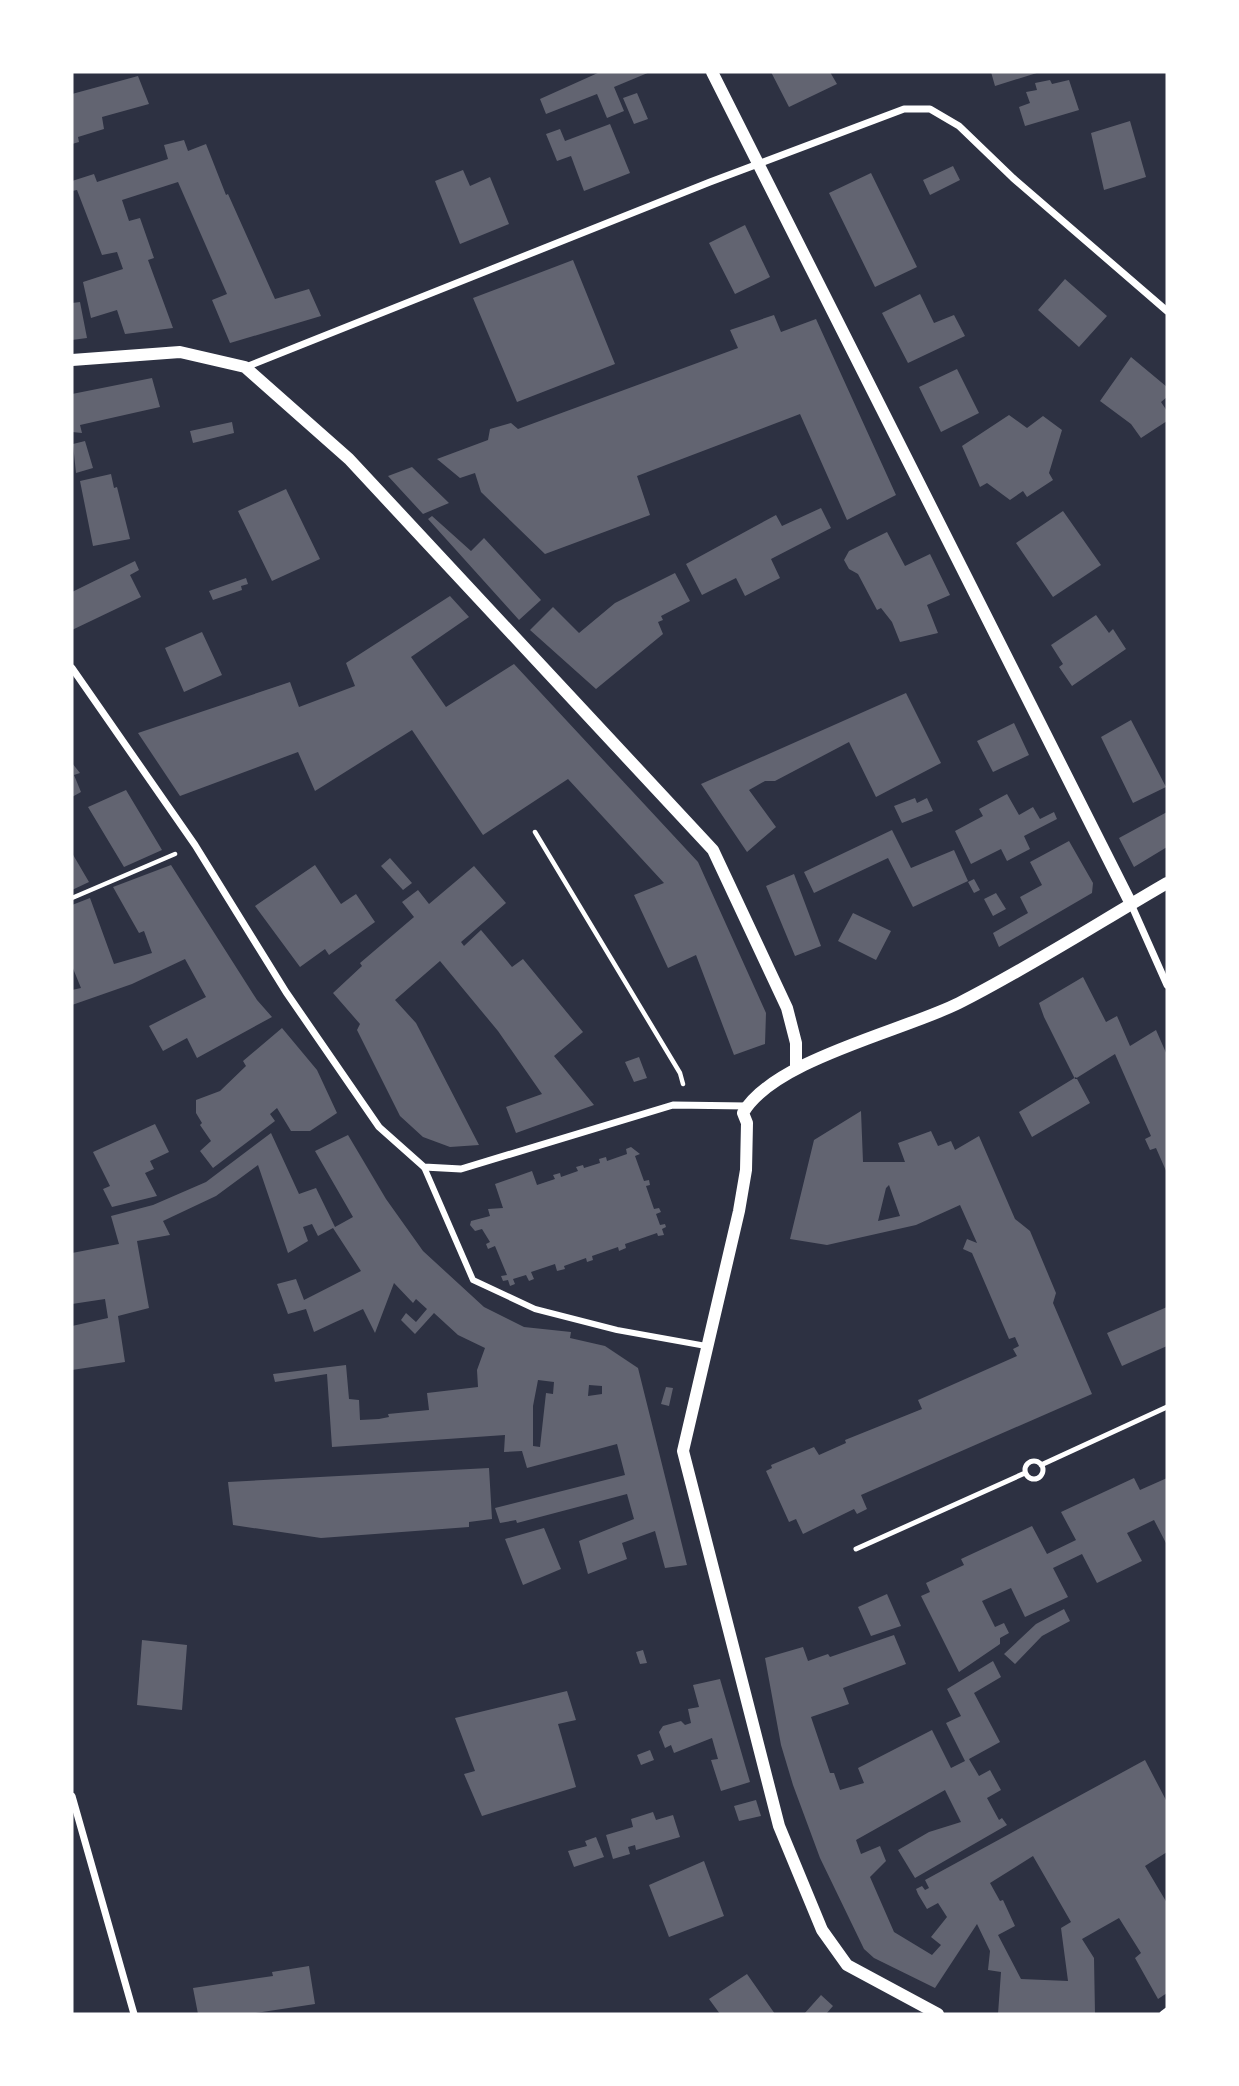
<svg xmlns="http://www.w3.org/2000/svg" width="1239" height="2086" font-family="'Playfair Display',serif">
  <rect width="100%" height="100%" fill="#2d3142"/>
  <path fill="#626471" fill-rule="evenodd" d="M600,72H650L614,87L624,111L607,118L597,94L546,114L540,99Z
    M771,72H830L837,84L789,107Z
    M991,72H1040L995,86Z
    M138,76L149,104L102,117L104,129L78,137L79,142L72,144V94Z
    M1050,80L1052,84L1069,80L1079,110L1025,126L1019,107L1030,103L1026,92L1037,90L1035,83Z
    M637,93L648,119L634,124L623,98Z
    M1130,121L1146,177L1104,190L1091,133Z
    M610,124L630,173L584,191L571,156L557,161L546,134L560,129L565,141Z
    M184,140L188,151L206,144L226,195L228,194L275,299L309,289L321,316L230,343L212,300L227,294L178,182L122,200L129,221L140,218L154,258L148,260L173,328L125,334L117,310L91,318L83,282L123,269L117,252L102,255L77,190L72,191V181L94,174L97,182L168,159L164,145Z
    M953,166L960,180L930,195L923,180Z
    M463,170L470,186L490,177L509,224L460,244L435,181Z
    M871,173L917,267L875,287L829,193Z
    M745,225L770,277L735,294L709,243Z
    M573,260L615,364L517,402L473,298Z
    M1065,279L1107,316L1079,347L1038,310Z
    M920,294L934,323L954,315L965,336L908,363L882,313Z
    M80,302L87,338L72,340V303Z
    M774,315L781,332L816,319L896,495L847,520L800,414L637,476L650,515L545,554L481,492L475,473L460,478L437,459L488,440L490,429L511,423L518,429L738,348L730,330Z
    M1131,357L1167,387V397L1161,402L1167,411V421L1141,438L1131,424L1100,401Z
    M957,369L979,413L941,432L919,387Z
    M152,378L160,407L80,425L82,433L72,432V394Z
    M1009,415L1027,428L1043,416L1062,430L1049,473L1053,480L1027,497L1023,491L1010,500L987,483L980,487L962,446Z
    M232,422L234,433L193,443L190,431Z
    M85,441L93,468L76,473L73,444Z
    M412,467L449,503L423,514L388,476Z
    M111,474L114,488L117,487L130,539L93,546L80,481Z
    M286,489L320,559L272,581L238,511Z
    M821,508L831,528L771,559L780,578L745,596L736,578L702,595L686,564L776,515L782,526Z
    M1063,511L1101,565L1053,597L1016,543Z
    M432,516L471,551L484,538L541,600L519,620L428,519Z
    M887,532L905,566L930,554L950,595L927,605L938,633L900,642L892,622L881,608L877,610L858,574L849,569L844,560L849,551Z
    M135,561L139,570L130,575L141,597L72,630V592Z
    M675,573L690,601L661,616L663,620L658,622L663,634L596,689L530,630L553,607L579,633L615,603Z
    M246,578L248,584L241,586L242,590L213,600L209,591Z
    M450,596L469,617L411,657L446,707L514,664L698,862L766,1013L765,1044L734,1055L696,955L668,968L634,895L664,883L568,779L483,835L412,730L315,791L298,752L180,796L138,733L290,682L299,707L355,686L346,663Z
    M1096,615L1109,633L1113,629L1126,649L1072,686L1059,667L1063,664L1051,645Z
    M202,632L222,675L184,692L165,648Z
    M906,693L941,763L876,797L849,742L775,781H765L749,790L776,827L747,852L701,784Z
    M1131,720L1166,787L1133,803L1101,737Z
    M1014,723L1029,755L993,772L977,741Z
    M72,763L80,773L74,775L81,792L72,797Z
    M126,790L162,850L124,867L88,807Z
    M1007,794L1019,815L1033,807L1040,819L1054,812L1057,819L1024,836L1030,849L1007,861L1001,849L971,864L955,831L983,816L979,809Z
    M915,798L917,803L927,798L933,811L902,823L894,806Z
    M1167,812V847L1134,867L1119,838Z
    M892,830L911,868L954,850L968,881L913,907L888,858L814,893L804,872Z
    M1069,841L1093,883L1092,893L999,947L993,933L1028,913L1020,897L1042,885L1030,862Z
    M72,853L89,882L72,890Z
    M390,858L412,883L403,890L381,866Z
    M171,865L257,1000L272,1017L197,1058L187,1038L163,1051L149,1026L206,997L185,959L132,984L72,1005V990L81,988L72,966V905L90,898L114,964L152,953L144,931L139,933L113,887Z
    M315,865L341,904L356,894L375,922L329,955L325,949L300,967L255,906Z
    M474,866L506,903L461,942L464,946L481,930L512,967L523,959L583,1032L554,1056L594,1105L516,1133L506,1107L542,1094L498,1031L440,961L395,1000L416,1023L479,1145L450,1147L423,1137L400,1116L357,1030L360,1024L333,993L362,966L360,963L414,917L402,902L418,890L429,904Z
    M794,874L821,946L795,956L766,886Z
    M974,879L980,890L974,893L968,882Z
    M996,893L1006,909L993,916L984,899Z
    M853,913L891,931L876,960L838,941Z
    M1083,977L1106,1022L1117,1016L1130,1046L1156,1030L1167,1055V1173L1156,1148L1150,1150L1145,1139L1151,1136L1115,1054L1075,1079L1044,1017L1039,1003Z
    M282,1028L317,1070L337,1113L310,1131H291L277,1108L270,1114L275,1121L213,1168L200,1151L211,1141L200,1125L202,1123L196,1113V1100L220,1091L246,1066L243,1061Z
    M639,1057L647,1078L634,1082L625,1062Z
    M1076,1077L1090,1103L1032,1137L1019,1112Z
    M861,1111L863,1162H905L898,1143L931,1131L938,1146L951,1141L955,1150L979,1136L1015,1219L1030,1231L1056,1293L1053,1303L1092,1394L861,1495L867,1509L857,1514L854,1509L803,1534L796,1519L789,1522L766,1471L772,1468L771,1465L814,1447L819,1455L846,1443L845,1440L922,1409L918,1400L1017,1356L1013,1349L1019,1346L1015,1337L1009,1339L972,1253L963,1249L967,1239L977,1243L960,1205L916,1225L827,1245L790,1239L814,1140ZM889,1185L900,1216L878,1221L886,1188Z
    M155,1124L169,1152L150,1161L154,1169L145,1173L157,1196L112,1207L103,1189L110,1186L93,1152Z
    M271,1133L299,1194L316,1188L335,1227L353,1217L315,1151L348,1135L386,1199L423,1251L484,1307L524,1327L571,1332L570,1338L605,1346L638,1368L687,1565L665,1568L655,1531L622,1543L627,1559L588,1574L579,1541L634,1519L627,1494L517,1523L516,1520L500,1523L495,1508L625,1475L617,1444L527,1468L522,1451L504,1452L505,1435L332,1447L327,1374L275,1382L273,1374L346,1365L349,1399L359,1400L360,1420L379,1419L389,1417L388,1414L429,1410L427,1393L478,1387L477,1370L485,1348L458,1335L434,1313L415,1334L401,1320L406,1313L416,1322L427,1309L416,1299L413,1303L394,1283L375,1333L363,1309L314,1332L306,1309L288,1314L277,1284L296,1279L304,1300L361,1271L333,1228L318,1236L312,1224L303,1227L308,1241L288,1253L258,1165L216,1196L163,1221L170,1235L137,1241L149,1308L118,1316L125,1362L72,1370V1326L108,1318L105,1299L72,1304V1253L119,1244L111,1216L153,1205L206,1182ZM538,1380L554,1382L553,1394L546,1393L540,1447L533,1446V1406ZM589,1385L602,1386V1394L588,1396Z
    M631,1147L640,1154L635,1156L644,1181L649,1180L650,1185L646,1186L654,1209L659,1208L661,1212L656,1214L660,1225L665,1224L666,1227L662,1229L664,1235L658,1236L657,1233L625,1244L626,1248L619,1251L618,1247L592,1256L593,1260L587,1262L586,1258L564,1266L565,1269L557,1271L555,1264L531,1272L534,1279L529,1281L526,1275L513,1279L515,1284L510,1286L508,1280L503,1281L501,1276L507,1275L495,1246L488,1249L486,1244L490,1242L482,1229L475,1231L470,1225L471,1221L490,1216L488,1209L503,1208L495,1184L532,1171L537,1185L555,1179L553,1175L560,1173L561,1177L578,1171L576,1167L583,1165L584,1168L600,1163L599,1159L606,1157L607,1161L627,1154L626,1149Z
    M1167,1307V1346L1122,1366L1107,1333Z
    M666,1387L673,1388L669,1406L661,1404Z
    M489,1468L492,1519L469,1522V1527L321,1538L233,1525L228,1482Z
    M1134,1478L1140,1490L1167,1478V1545L1154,1520L1127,1533L1142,1561L1097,1583L1082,1554L1053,1568L1068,1597L1025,1617L1011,1588L982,1601L995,1627L1004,1623L1009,1633L1000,1638V1644L959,1672L921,1596L930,1592L926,1583L964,1565L961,1559L1032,1526L1047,1554L1076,1540L1061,1512Z
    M544,1528L561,1569L523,1585L505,1539Z
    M887,1594L901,1626L871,1636L858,1607Z
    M1064,1609L1070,1621L1042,1636L1015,1664L1004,1654L1036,1624Z
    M894,1635L906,1664L843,1688L849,1704L811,1717L830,1773H834L840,1790L864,1783L858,1768L932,1730L951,1768L965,1761L946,1723L961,1716L947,1689L993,1661L1001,1677L974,1693L1000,1742L969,1759L979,1776L990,1770L1001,1790L987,1798L999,1820L1002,1818L1007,1825L915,1878L898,1850L929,1832L961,1822L945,1790L856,1840L861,1854L880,1846L886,1861L870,1877L894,1932L932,1955L941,1945L931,1937L947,1917L938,1903L927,1909L918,1894L916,1889L922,1886L925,1890L929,1888L925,1880L1145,1760L1167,1802V1852L1145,1866L1167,1903V1993L1158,1999L1135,1958L1141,1953L1119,1918L1082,1939L1094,1958L1095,2014H998L1001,1972L988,1970L990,1951L977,1924L935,1988L874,1958L864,1949L820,1858L793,1785L781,1745L765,1658L803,1647L808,1661L828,1654L830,1657ZM1033,1856L1071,1922L1061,1928L1068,1981L1021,1979L998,1935L1015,1926L1003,1900L1000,1901L990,1883Z
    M142,1640L187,1645L182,1710L137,1705Z
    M643,1650L647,1663L640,1664L636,1652Z
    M720,1679L750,1782L721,1791L711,1760L718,1759L712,1738L674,1753L671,1745L665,1748L659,1732L663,1726L681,1721L685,1725L691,1723L688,1709L699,1707L693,1685Z
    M567,1691L576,1720L558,1724L576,1787L482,1816L464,1774L475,1771L455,1718Z
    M650,1750L654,1760L641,1765L637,1755Z
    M756,1800L761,1816L739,1821L734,1806Z
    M653,1812L656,1820L673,1815L680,1837L636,1850L635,1845L628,1847L630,1854L613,1859L606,1835L633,1827L631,1819Z
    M596,1837L604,1857L574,1867L568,1851L587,1846L585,1841Z
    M704,1861L724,1916L669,1937L649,1885Z
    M309,1966L315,2004L249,2014H198L193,1988L273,1976L272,1972Z
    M747,1974L775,2014H720L709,1999Z
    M821,1995L833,2006L826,2014H804Z"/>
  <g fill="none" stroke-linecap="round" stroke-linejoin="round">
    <path stroke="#fff" stroke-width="4.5" d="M535,832L680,1073L683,1084
      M72,898L175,854"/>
    <path stroke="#fff" stroke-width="5" d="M1025 1470a9 9 0 1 1 18 0a9 9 0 1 1-18 0Z
      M1041,1465L1167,1407
      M856,1549L1025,1473"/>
    <path stroke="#fff" stroke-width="6" d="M424,1167L473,1280L535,1309L617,1330L706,1346"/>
    <path stroke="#fff" stroke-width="7" d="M246,367L710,182L904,109H930L959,126L1013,178L1167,311
      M72,668L195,845L286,992L379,1127L424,1167L461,1169L673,1105L747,1106
      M1131,904L1167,985
      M72,1796L134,2014
      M1163,2014L1167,2011"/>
    <path stroke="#fff" stroke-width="12" d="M712,72L1131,904
      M72,360L180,352L245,367L349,459L713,850L787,1008L796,1043V1069
      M938,2014L847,1965L822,1930L779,1826L683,1451L739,1211L746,1170L747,1123L743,1113C773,1060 903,1031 959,1003C1030,967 1098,923 1167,883"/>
  </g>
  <rect width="1239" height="2086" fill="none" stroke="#ffffff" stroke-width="147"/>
</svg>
